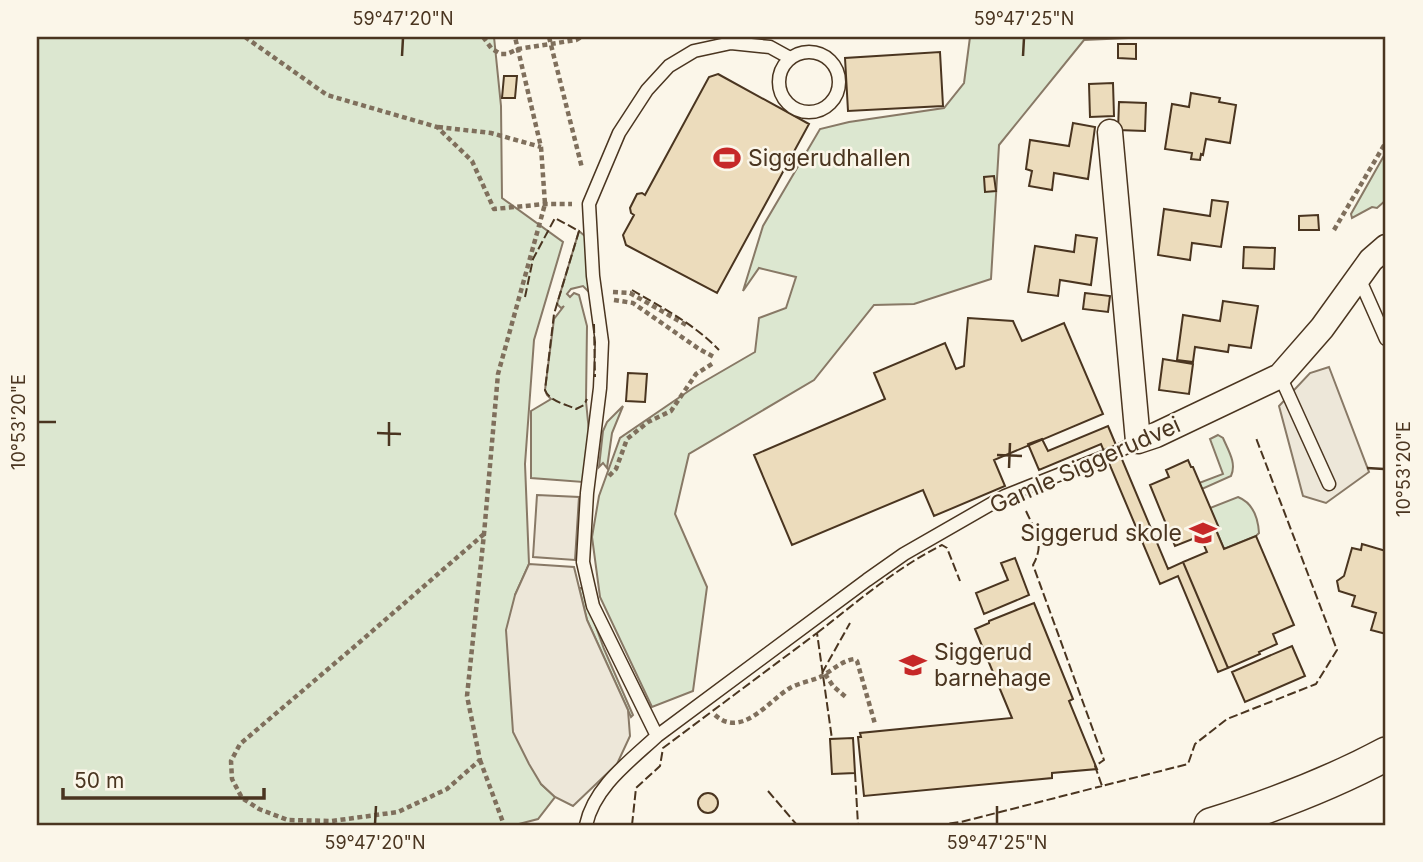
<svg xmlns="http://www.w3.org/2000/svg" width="1423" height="862" font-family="Inter,sans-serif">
  <rect width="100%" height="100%" fill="#fbf6e9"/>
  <path fill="#dce7d0" stroke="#887966" stroke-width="2" d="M37,37H494L501,106L502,198L563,242L534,340L525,464L529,564L515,595L541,784L555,797L538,819L515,825H37Z
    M970,37H1151L1084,40L999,145L991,279L914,304L874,305L814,380L689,454L675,514L707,587L693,691L652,707L600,597L592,537L599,496L620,438L693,388L755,352L759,318L786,308L796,277L759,268L743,291L763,226L820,129L849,122L944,108L964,83Z
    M1386,152V200L1377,208L1372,207L1352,218L1351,214Z
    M579,231L586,237L591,294L583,286L571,289L567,294L570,297L574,293L579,295L587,326L586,401L589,432L583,482L531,478V411L551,399L547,395L545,390L554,319L564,306L561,308L557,304Z
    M623,406L612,433L607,468L603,463L599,467L603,431L607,422Z
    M1218,435L1223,438C1228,450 1237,463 1231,476L1202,489L1199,483L1223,474L1210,439Z
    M1238,497C1253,503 1258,517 1259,533L1256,536L1224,549L1216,530L1218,528L1210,508Z
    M579,588H582L604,649L633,715L631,717L587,620Z"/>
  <path fill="#ede7d9" stroke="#887966" stroke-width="2" d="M1329,367L1369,472L1326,503L1303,496L1279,406L1310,373Z
    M537,495L579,497L575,560L533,557Z
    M529,564L574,567L587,620L628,710L630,736L617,764L573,806L555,797L541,784L529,764L513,732L506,630L515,595Z"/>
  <path fill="#ecdcbc" stroke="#4a3520" stroke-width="2" d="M1118,44H1136V59L1118,58Z
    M940,52L943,106L848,111L845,58Z
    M718,74L809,124L717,293L626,245L623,235L634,215L631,213L630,208L637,194L642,193L645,195L709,77Z
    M504,76H517L515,98H502Z
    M1113,83L1114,116L1090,117L1089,84Z
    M1191,93L1220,98L1219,102L1236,105L1230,143L1206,139L1203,155L1201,154L1200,160L1191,159L1192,153L1165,149L1172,104L1189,107Z
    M1119,102L1146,103L1145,131L1118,130Z
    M1073,123L1095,127L1088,179L1054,173L1052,190L1029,186L1032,171L1026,169L1030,140L1069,146Z
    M994,176L996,191L985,192L984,177Z
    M1212,200L1228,202L1221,247L1192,243L1190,260L1158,255L1164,209L1210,216Z
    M1318,215L1319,230H1299V216Z
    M1076,235L1097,238L1091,285L1060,280L1058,296L1028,292L1035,246L1074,252Z
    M1244,247L1275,248L1274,269L1243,268Z
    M1085,293L1110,296L1108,312L1083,309Z
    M1223,301L1258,306L1251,348L1229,345L1228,352L1195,347L1193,362L1177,360L1183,315L1220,321Z
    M968,318L1013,321L1022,341L1064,323L1103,414L994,460L1005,486L934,516L923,490L792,545L754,455L885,399L874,373L945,343L956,369L964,366Z
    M1163,359L1193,364L1189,394L1159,390Z
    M628,373L647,374L645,402L626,401Z
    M1108,426L1168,569L1183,562L1228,668L1218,672L1178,576L1160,584L1101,444L1039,470L1028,444L1042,439L1048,451Z
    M1188,460L1191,467H1193L1219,528L1216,530L1224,549L1256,536L1294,625L1273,634L1277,644L1259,652L1260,654L1228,668L1183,562L1207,552L1200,536L1175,546L1150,485L1169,477L1166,470Z
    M1362,544L1386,551V634L1371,630L1376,613L1352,606L1355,596L1339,591L1337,581L1344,576L1352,548L1361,550Z
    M1015,558L1029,595L984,614L976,593L1008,580L1001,563Z
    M1034,603L1073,699L1069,701L1097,769L1052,773V778L864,796L858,737H861L860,733L1012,718L975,629L989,623V621Z
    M1292,646L1305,676L1245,702L1232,672Z
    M853,738L855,773L832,774L830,739Z
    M698 803a10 10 0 1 1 20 0a10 10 0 1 1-20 0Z"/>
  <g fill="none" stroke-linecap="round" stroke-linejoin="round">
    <defs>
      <path id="lane" d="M779 82a30 30 0 1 1 60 0a30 30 0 1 1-60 0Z
        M1359,278L1386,339
        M1280,376L1329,484
        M657,736L867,580L904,554L1005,496L1119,451L1138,441
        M586,825C594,787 630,761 657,736L593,606L583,562L587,493L600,388L602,342L593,276L589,204L619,133L647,90L669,66L694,51L731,43L770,47L790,58"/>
      <path id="street" d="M1110,132L1138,441L1156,435L1280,376L1322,328L1371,260L1386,247"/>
      <path id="secondary" d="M1211,825C1272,806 1330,784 1386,754"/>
    </defs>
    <use href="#lane" stroke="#4a3520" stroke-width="15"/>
    <use href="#street" stroke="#4a3520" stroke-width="27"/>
    <use href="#secondary" stroke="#4a3520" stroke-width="36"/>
    <path stroke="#7f6f5c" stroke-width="4.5" stroke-dasharray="5 3.5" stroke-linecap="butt" d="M245,37L327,95L437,127L472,161L494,209L545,204H572
      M483,37L492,49L501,54H507L518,49L576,40L581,37
      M549,37L582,168
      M438,127L491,133L541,147
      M1334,230L1386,142
      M613,292L630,293L688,326
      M614,300L633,303L699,349L714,357
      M609,476L616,469L627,439L648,422L671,411L696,374L715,362
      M484,534L354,647L240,744L231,761L232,779L242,798L259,809L288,820L332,821L398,812L447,789L480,760L467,696L484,534L498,374L545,204L541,147L515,37
      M825,674L833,686L847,698
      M715,715C742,739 768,701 790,688C799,683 811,681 820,677C832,671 841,661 854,659L857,661L875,724
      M480,760L504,825"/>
    <use href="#lane" stroke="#fbf6e9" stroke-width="12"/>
    <use href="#street" stroke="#fbf6e9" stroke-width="24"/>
    <use href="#secondary" stroke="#fbf6e9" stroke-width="33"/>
    <path stroke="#4a3520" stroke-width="2" stroke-dasharray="9 3.5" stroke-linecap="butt" d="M632,290C663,308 694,324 719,350
      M525,297L533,259L555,218L579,231L554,314L545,390C549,401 565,404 576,409L584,405L587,399
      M594,324L595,377
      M1026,511C1036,533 1045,543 1033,565L1104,760L1095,766L1102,786L1188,764L1195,744L1227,719L1316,684L1337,650L1256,438
      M817,633C857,602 896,568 942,545L947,548L960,581
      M822,673L850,623
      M855,773L858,825
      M768,791L797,825
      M632,825L636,788L660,766L663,748L817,633L832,739
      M937,825L961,822L1102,786"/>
  </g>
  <path fill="none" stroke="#4a3520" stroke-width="2.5" d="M402,56L403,38M1023,56L1024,38M38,422H56M377,433L401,434M389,446V422M997,455L1022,456M1009,468L1010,443M1367,468L1384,469M375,824L376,806M997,824V806"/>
  <defs>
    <symbol id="stadium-bare" viewBox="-9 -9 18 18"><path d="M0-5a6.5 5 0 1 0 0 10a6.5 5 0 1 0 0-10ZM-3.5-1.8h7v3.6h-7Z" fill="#c62828" stroke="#fbf6e9" stroke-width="2.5" paint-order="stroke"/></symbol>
    <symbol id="school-bare" viewBox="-9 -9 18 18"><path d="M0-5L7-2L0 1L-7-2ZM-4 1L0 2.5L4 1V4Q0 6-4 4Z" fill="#c62828" stroke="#fbf6e9" stroke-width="2.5" paint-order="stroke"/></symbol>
  </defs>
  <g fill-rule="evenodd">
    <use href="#stadium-bare" x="708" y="139" width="38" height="38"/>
    <use href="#school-bare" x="1184" y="514" width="38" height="38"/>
    <use href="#school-bare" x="894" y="646" width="38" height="38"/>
  </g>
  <g text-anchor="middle" stroke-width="5" stroke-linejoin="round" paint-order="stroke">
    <g font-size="23" fill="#4a3520" stroke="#fbf6e9" text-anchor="start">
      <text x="748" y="166">Siggerudhallen</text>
      <text x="1182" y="541" text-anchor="end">Siggerud skole</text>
      <text x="934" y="660">Siggerud<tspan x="934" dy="26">barnehage</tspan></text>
    </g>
    <g font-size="23" fill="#4a3520" stroke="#fbf6e9">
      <text transform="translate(1085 465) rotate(-24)" y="8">Gamle Siggerudvei</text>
    </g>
  </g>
  <rect width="1423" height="862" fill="none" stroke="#fbf6e9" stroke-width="77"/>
  <path d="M63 788v10h201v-10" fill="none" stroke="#4a3520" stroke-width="3.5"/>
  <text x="74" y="788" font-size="21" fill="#4a3520" stroke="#fbf6e9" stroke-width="5" paint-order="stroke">50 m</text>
  <rect x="38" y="38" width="1346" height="786" fill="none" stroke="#4a3520" stroke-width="2.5"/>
  <g font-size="18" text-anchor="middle" fill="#4a3520">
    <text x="403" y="25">59°47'20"N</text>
    <text x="1024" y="25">59°47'25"N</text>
    <text transform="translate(19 422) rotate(-90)" y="6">10°53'20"E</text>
    <text transform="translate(1404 469) rotate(-90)" y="6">10°53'20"E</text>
    <text x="375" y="849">59°47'20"N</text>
    <text x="997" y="849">59°47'25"N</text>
  </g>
</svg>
